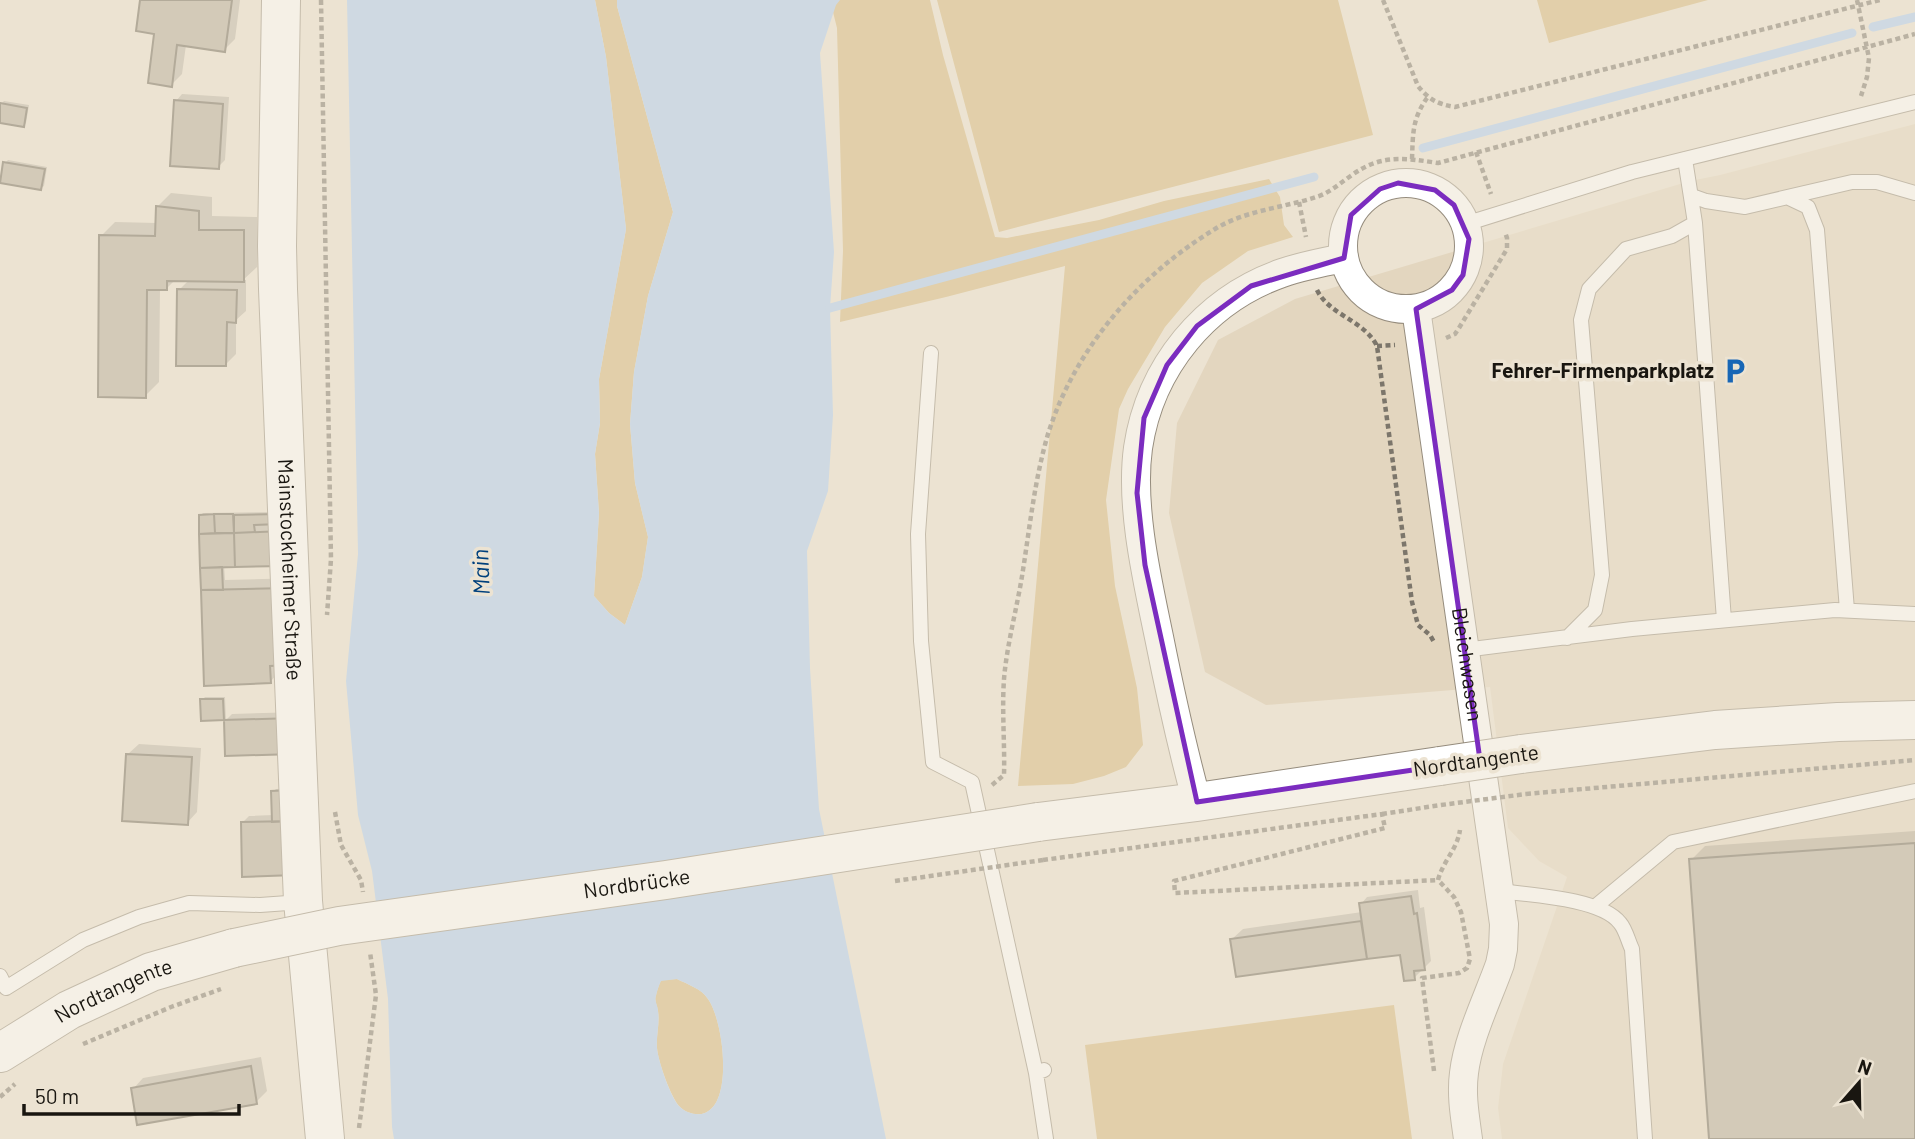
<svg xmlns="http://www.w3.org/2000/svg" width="1915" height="1139" font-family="Barlow,sans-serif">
  <rect width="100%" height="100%" fill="#ece3d2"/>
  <path fill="#e3d6bf" d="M1915,124V1139H1502L1498,1108L1503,1064L1567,877L1539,861L1508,828L1490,687L1266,705L1205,672L1169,513L1177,423L1218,340L1295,299L1690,181L1720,175Z"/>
  <path fill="#d4b67a" d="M595,0H617V6L673,212L648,296L634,372L630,424L635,483L648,537L642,577L625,625L609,613L594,596L599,513L595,454L600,423L599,379L626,229L606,57Z
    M830,0H930L943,55L995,237L1007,238L1099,220L1164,201L1269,179L1280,197L1284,225L1293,237L1248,251L1202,283L1165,327L1128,389L1119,409L1106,500L1115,586L1137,688L1143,745L1126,767L1104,776L1073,784L1018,786L1065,266L946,297L840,322L843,251L837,28Z
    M937,0H1338L1373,135L999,232Z
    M1537,0H1708L1549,43Z
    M677,979C687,984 702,989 708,999C723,1019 734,1102 705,1113C697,1116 686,1113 680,1107C671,1098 658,1061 657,1048C656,1036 660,1023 658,1011C657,1005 654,1001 656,995C657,990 659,985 661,980Z
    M1394,1005L1412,1139H1097L1085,1045Z"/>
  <path fill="#aacdf6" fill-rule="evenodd" d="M347,0H595L606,57L626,229L599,379L600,423L595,454L599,513L594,596L609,613L625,625L642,577L648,537L635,483L630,424L634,372L648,296L673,212L617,6V0H840L836,5L820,53L834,252L830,308L833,415L828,491L807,551L810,668L819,809L886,1139H394L392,1127L388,999L372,871L358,815L346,681L358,554ZM677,979C687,984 702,989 708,999C723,1019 734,1102 705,1113C697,1116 686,1113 680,1107C671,1099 658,1061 657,1048C656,1036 660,1023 658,1011C658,1005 654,1001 656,996C657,991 659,985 661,981Z"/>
  <path fill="#0003" d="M142,0H240L235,39L224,50L186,45L182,74L171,85L156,32Z
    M182,94L229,97L225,160L218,167L176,101Z
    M4,101L29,105L26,123L23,126L0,121L1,104Z
    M8,160L47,167L44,186L41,188L5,163Z
    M171,193L212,197V216L257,217V267L243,280H246V311L236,320V354L225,365L179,290L189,280H175L166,289H160L159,382L145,396L101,236L115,222L157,223V207Z
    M281,512L290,525L224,565L225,580L298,578L280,671L270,682L206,684L201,515L203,513Z
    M205,697H225L226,720L232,714L300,712L227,755L225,718L202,719V700Z
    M139,744L201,748L197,812L187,823L128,754Z
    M294,788L244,875L242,823L249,816L274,815L273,792L276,789Z
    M1915,831V1139H1711L1691,860L1705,846Z
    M1418,890L1420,908L1424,907L1431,961L1424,968L1421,969V971L1414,978L1402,953L1366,957L1232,939L1243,929L1362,912L1361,904L1367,897Z
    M261,1057L267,1091L256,1102L133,1089L143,1078Z"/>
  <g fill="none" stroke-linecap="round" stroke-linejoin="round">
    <path stroke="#aacdf6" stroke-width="9" d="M1873,27L1915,17
      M1423,148L1852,33
      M830,308L1314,177"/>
  </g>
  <path fill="#b3aa9a" stroke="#6e6657" stroke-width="2" d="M140,0H232L225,52L177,45L172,87L148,83L154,34L136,31Z
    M174,100L223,104L219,169L170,166Z
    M0,103L27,108L24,127L0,123Z
    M3,162L45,169L41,190L0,183Z
    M156,206L199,211V230H244V282L167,281V290H147L146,398L98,397L99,235L155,236Z
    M177,289L237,290L236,323L227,322L226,366H176Z
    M214,514H233L234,533H215Z
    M214,514L215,533L199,534V515Z
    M278,514L279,524L254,525L255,532L234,533V515Z
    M283,531L284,566L235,567L234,533Z
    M234,533L235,567L200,568L199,534Z
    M222,567L223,590H201L200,568Z
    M288,588L291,665L270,666L271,683L204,686L201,590Z
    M200,699H223L224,720L201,721Z
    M294,718L295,754L225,756L224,720Z
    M126,754L192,757L188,825L122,821Z
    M292,790L293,821L272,822L271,791Z
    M293,821L295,875L242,877L241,822Z
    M1915,843V1139H1709L1689,859Z
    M1411,896L1414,914L1417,913L1425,970L1414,971L1415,980L1404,981L1400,955L1367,959L1359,903Z
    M1361,921L1367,959L1236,977L1230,939Z
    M251,1066L257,1104L137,1125L131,1088Z"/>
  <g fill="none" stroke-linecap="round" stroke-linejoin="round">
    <defs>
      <path id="lane" d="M1692,196L1706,201L1745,207L1852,182H1877L1915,193
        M1789,198L1808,207L1817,230L1847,610
        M1695,223L1724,620
        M1465,224L1632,172L1915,102
        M931,353L918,534L921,641L933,762L972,782L1036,1073
        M1567,638L1595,610L1602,575L1581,320L1589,289L1626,249L1672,236L1695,223L1685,159
        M1464,650L1632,629L1835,610L1915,614
        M1499,891C1529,895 1601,898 1620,923C1626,930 1628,941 1632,949L1645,1139
        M1596,906L1673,842L1915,791
        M0,976L6,988L83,940L139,917L189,903L260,905L302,902
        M1044,1070L1036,1073L1046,1139"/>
      <g id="street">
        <circle cx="1406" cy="246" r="63"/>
        <path id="s1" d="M1416,309L1504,924L1503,949L1500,964C1488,998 1468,1038 1464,1073C1461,1095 1465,1117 1468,1139"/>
        <path d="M1197,802C1182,747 1170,692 1159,637C1147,579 1130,506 1138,448C1150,367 1205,300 1282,273C1302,266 1323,262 1344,258"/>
      </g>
      <g id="secondary">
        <path id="s2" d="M281,0L277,246L278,289L303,901L325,1139"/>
        <path d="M1521,754L1715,730L1838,722L1915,720"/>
        <path d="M1038,822L1197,802L1440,766"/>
        <path id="s3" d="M0,1053L69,1010L151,972L234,948"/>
      </g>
    </defs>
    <use href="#lane" stroke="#958c7d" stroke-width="16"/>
    <use href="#street" stroke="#958c7d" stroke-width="30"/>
    <use href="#secondary" stroke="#958c7d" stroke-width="40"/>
    <path stroke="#7c766b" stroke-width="4.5" stroke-dasharray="5 3.5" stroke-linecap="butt" d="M321,0L331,559L327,615
      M1383,0L1418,86C1429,100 1438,104 1455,107L1880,0
      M1857,0L1869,58L1867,77L1861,96
      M1476,152L1491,194
      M1412,159C1413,134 1412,119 1427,98
      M1299,202L1306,237
      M1317,290C1329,315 1364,320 1377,346L1412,602L1418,625L1430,635L1434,642
      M1446,338L1455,334L1459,328L1507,249V238L1505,232
      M1377,346L1395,345
      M992,785L1004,775C1005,742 1001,701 1005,669C1009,636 1018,603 1023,570C1030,525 1035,478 1048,434C1075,348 1139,275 1215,229C1246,210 1283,208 1316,197C1330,193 1340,183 1352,175C1381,154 1405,158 1438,163L1915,34
      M1526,794L1915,760
      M335,812L341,845L361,880L363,892
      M1382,814L1441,805
      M1043,860L1382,814L1385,828L1174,881L1175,893L1438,880
      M1438,880C1443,861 1457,850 1460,830
      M83,1044L171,1007L221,989
      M1434,1071L1422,978L1459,973L1467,968L1470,959L1461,912L1454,897L1438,880
      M0,1097L15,1084
      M359,1128L376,995L370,952"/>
    <use href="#lane" stroke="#fff" stroke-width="14"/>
    <use href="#street" stroke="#fff" stroke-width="28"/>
    <use href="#secondary" stroke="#fff" stroke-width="38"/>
    <defs>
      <g id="secondary-bridge">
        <path d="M1440,766L1521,754"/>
        <path id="s4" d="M234,948L339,926L666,880L1038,822"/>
      </g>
    </defs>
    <use href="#secondary-bridge" stroke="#958c7d" stroke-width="40" stroke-linecap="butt"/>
    <path stroke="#7c766b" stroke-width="4.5" stroke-dasharray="5 3.5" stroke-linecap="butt" d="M1441,805L1526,794
      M895,881L1043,860"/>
    <use href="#secondary-bridge" stroke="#fff" stroke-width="38"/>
  </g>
  <path d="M0 0H1915V1139H0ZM1398,183L1435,190L1454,205L1469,239L1463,275L1452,290L1416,309L1480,760L1197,802L1145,565L1137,493L1144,418L1167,365L1197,326L1251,286L1344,258L1351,215L1380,189Z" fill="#ece3d2" fill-opacity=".55" fill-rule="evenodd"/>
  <path fill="none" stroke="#7b2cbf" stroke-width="5" stroke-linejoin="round" d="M1398,183L1435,190L1454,205L1469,239L1463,275L1452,290L1416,309L1480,760L1197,802L1145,565L1137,493L1144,418L1167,365L1197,326L1251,286L1344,258L1351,215L1380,189Z"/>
  <defs>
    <symbol id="parking-bare" viewBox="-9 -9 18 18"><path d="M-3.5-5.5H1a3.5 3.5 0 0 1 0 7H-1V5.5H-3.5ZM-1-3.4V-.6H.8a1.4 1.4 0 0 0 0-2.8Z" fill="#1866b5" stroke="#ece3d2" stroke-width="2.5" paint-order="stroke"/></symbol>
  </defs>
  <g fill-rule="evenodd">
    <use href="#parking-bare" x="1716" y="352" width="38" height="38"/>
  </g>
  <g text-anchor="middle" stroke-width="7" stroke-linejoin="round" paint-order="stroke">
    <g font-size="21" font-weight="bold" fill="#191610" stroke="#ece3d2" text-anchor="end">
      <text x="1714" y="378">Fehrer-Firmenparkplatz</text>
    </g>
    <g font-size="21" fill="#191610" stroke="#ece3d2">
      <text dy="7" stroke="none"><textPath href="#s2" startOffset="570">Mainstockheimer Straße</textPath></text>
      <text dy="7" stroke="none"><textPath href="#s1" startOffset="359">Bleichwasen</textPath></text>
      <text transform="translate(1476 761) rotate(-8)" y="7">Nordtangente</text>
      <text dy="7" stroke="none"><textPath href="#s4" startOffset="408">Nordbrücke</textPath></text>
      <text dy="7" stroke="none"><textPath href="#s3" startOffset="130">Nordtangente</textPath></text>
    </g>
    <g font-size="23" font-style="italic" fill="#00407c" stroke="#ece3d2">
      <text transform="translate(481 572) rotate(-92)" y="8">Main</text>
    </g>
  </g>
  <g transform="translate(1859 1083) rotate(20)" stroke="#ece3d2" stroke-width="5" paint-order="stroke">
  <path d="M0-5L12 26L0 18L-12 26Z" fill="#191610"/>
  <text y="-10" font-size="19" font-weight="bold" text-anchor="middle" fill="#191610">N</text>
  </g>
  <path d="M24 1104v10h215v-10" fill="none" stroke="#191610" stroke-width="3.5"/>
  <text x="35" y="1104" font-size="21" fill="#191610" stroke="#ece3d2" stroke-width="5" paint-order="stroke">50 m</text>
</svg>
